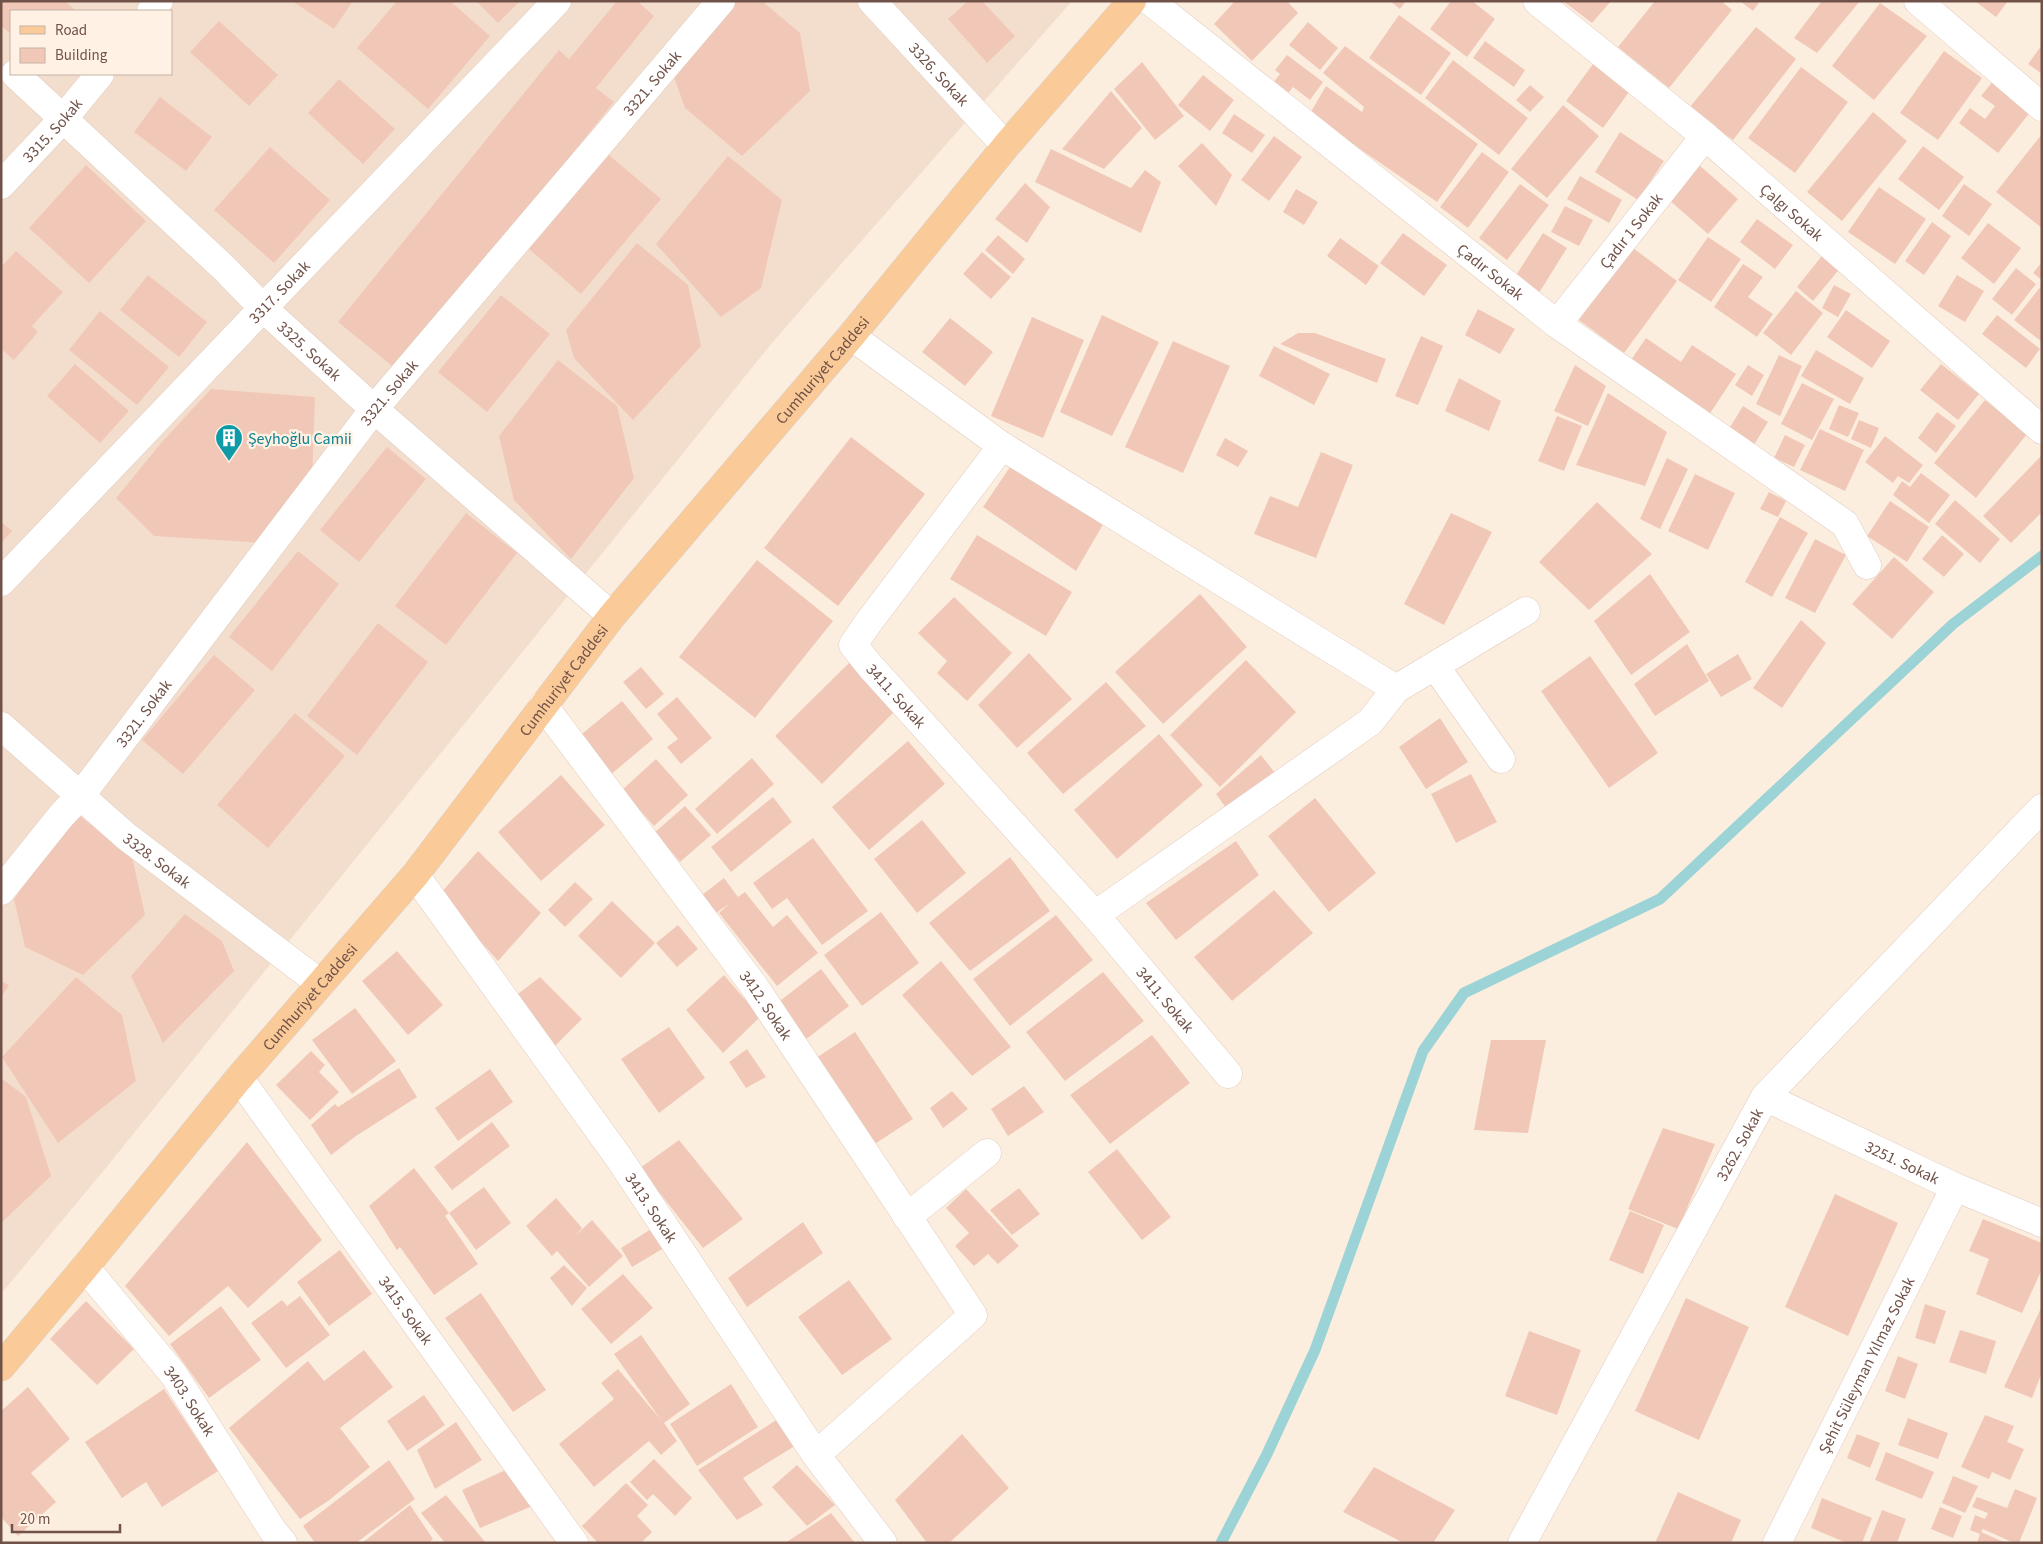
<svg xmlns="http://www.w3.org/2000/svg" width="2043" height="1544" font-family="'Source Sans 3',sans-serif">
  <rect width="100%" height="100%" fill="#fceedf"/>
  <path fill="#f3dece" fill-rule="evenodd" d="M1,1H1072L772,343L105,1169L1,1294ZM11,11H171V74H11Z"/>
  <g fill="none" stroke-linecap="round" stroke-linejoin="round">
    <path stroke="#9bd3d6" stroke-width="11" d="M1221,1543L1267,1454L1315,1350L1423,1051L1464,993L1660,899L1953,624L2042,556"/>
  </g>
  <path fill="#f1c8b7" d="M1,1H65L76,11H11V34L1,26Z
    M292,1H353L334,29Z
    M397,1H450L490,36L428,109L357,48Z
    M476,1H520L498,23Z
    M617,1H637L654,16L596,88L614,102L397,370L338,322L559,50L569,59Z
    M735,1H762L800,33L810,91L742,156L685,108L673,74Z
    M968,1H982L1015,36L987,63L948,19Z
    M1235,1H1287L1298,13L1252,61L1214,24Z
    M1390,1H1406L1400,9Z
    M1451,1H1472L1495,19L1467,57L1430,29Z
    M1563,1H1611L1592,23Z
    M1655,1H1721L1732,10L1669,88L1618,47Z
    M1740,1H1760L1753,11Z
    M1822,1H1860L1817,53L1794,38Z
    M1975,1H2008L1996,17Z
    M1880,3L1927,36L1874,100L1832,66Z
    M1399,15L1451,53L1421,95L1369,58Z
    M219,21L278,75L249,106L190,52Z
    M1308,22L1338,48L1320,70L1289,45Z
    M1756,27L1796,59L1733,140L1689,108Z
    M1485,41L1525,70L1514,87L1473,58Z
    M2042,45V74L2028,64Z
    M1345,46L1478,144L1437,202L1347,140L1308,117L1326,86L1362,112L1364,107L1323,73Z
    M1944,51L1982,78L1938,140L1900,113Z
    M1287,55L1323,82L1310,100L1293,87L1284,98L1270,87L1280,74L1275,70Z
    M1453,60L1528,118L1499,155L1425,98Z
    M1142,62L1184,116L1155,140L1114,89Z
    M1593,64L1629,92L1603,128L1566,101Z
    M1801,67L1848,102L1795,173L1748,138Z
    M1203,75L1234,100L1210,131L1178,105Z
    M339,79L395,129L363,164L308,113Z
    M1993,81L2031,111L1998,153L1959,123L1970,108L1985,119L1995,106L1981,96Z
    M1530,85L1544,97L1530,112L1516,100Z
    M1111,91L1142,128L1104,169L1062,149Z
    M160,97L212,137L186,171L134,132Z
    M1563,105L1599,136L1547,198L1511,169Z
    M1873,112L1907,141L1842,221L1807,192Z
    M1234,114L1265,135L1252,153L1222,133Z
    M1620,132L1664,161L1638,200L1595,172Z
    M2042,134V228L1996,192Z
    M1274,136L1302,157L1269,201L1241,180Z
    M1202,143L1232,175L1216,206L1178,166Z
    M1923,146L1964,177L1939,210L1898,179Z
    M270,147L330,200L274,263L214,210Z
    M1051,149L1131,188L1145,170L1161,182L1141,233L1035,182Z
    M1482,152L1509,172L1468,228L1440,207Z
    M609,155L661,199L581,294L529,249Z
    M728,156L782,200L761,288L721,317L656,244Z
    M86,165L146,221L89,283L29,228Z
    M1699,165L1738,199L1708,234L1669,200Z
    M1580,176L1622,200L1609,223L1567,199Z
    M1025,183L1050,207L1027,243L995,219Z
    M1520,184L1549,205L1507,260L1479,238Z
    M1964,184L1992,204L1969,236L1942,216Z
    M1879,187L1926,219L1895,264L1848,232Z
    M1296,189L1318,202L1304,225L1283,212Z
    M1565,206L1593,220L1579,246L1551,232Z
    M1757,219L1793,245L1775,269L1740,242Z
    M1932,222L1951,236L1924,275L1905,261Z
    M1988,223L2021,248L1994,284L1961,258Z
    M1403,233L1447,265L1424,296L1380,263Z
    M1543,233L1567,248L1537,296L1513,280Z
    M998,235L1025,259L1013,274L985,250Z
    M1708,237L1741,259L1711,302L1678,280Z
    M1340,238L1379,266L1366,285L1327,256Z
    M637,243L688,285L701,346L633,420L574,358L566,330Z
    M1633,248L1677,281L1624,353L1579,320Z
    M16,251L63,292L32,326L38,332L14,360L1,349V267Z
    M982,252L1011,277L991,299L963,274Z
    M1825,252L1842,266L1813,301L1797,287Z
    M2042,262V280L2033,273Z
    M1743,264L1763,277L1748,297L1773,314L1757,337L1714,307Z
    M2016,268L2036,284L2012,315L1992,299Z
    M148,275L207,322L179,357L120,310Z
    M1957,275L1984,291L1965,322L1938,306Z
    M1834,285L1851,294L1838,317L1822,308Z
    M2042,285V342L2014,320Z
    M1796,291L1823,313L1791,355L1763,333Z
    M501,295L550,334L487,412L438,372Z
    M1478,309L1515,329L1500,354L1465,335Z
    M1846,310L1890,341L1872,368L1827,337Z
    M100,311L169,367L137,405L69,350Z
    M1102,315L1159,342L1112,436L1060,412Z
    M1997,315L2040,349L2026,368L1982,334Z
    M1032,317L1084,340L1043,438L991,416Z
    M950,318L993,352L965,386L922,352Z
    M1298,333H1315L1386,359L1377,383L1280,344Z
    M1421,336L1443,346L1418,405L1395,396Z
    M1646,338L1681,362L1692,345L1736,374L1709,415L1629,363Z
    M1173,341L1230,366L1183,473L1125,447Z
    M1274,346L1330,374L1314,405L1259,376Z
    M1816,350L1864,378L1850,404L1801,376Z
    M1779,355L1802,366L1780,416L1756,404Z
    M558,360L617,406L634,478L571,559L514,500L499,436Z
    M75,364L129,411L100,443L47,396Z
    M1941,364L1979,394L1958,420L1920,390Z
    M1575,365L1606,386L1588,426L1554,411Z
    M1748,365L1764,375L1752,396L1735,385Z
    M1459,378L1501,401L1489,431L1445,411Z
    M1802,383L1834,399L1812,440L1781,424Z
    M211,389L315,397L312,482L262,543L154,536L116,498L162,442Z
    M1608,393L1667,432L1645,486L1576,465Z
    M1985,400L2027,434L1976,498L1934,463Z
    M1839,405L1859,413L1848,437L1829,429Z
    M1743,406L1768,422L1752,448L1727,432Z
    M1937,412L1956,426L1936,453L1918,438Z
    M1557,416L1582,426L1564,471L1538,461Z
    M1859,420L1879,428L1871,448L1851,439Z
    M1820,429L1864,450L1845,491L1800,470Z
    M1785,435L1805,445L1794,467L1774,458Z
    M1885,436L1923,465L1909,483L1898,476L1893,483L1865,462Z
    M851,437L925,494L838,606L764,548Z
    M1225,438L1248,451L1238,467L1216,455Z
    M387,447L426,479L359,562L320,530Z
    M1321,452L1353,465L1316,558L1254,534L1270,496L1298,507Z
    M2042,455V512L2011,543L1983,516Z
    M1667,458L1688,469L1660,529L1640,519Z
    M1012,464L1105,521L1076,571L983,507Z
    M1921,473L1950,495L1929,523L1893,495L1902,481L1910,487Z
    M1695,474L1735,493L1708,550L1668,531Z
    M1769,492L1786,501L1778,517L1760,509Z
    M1955,500L2000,539L1980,563L1935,524Z
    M1890,501L1929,527L1907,562L1867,536Z
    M1597,502L1652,554L1589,610L1539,562Z
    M466,513L517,553L446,645L395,606Z
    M1451,513L1492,532L1444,625L1404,604Z
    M1780,517L1808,533L1772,597L1745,582Z
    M1,522L12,531L1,543Z
    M977,535L1072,592L1046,636L950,579Z
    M1942,535L1964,554L1944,577L1922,559Z
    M1815,539L1846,555L1815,613L1785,598Z
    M298,551L339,584L272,671L229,637Z
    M1894,557L1934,592L1892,639L1852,604Z
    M757,560L833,621L755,718L679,657Z
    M1650,574L1690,632L1631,675L1594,621Z
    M1200,594L1247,647L1163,724L1115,672Z
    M954,597L1012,653L967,701L937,673L947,661L918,633Z
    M1801,620L1826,643L1782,708L1753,688Z
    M378,623L428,662L357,755L307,716Z
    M1687,644L1709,681L1655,716L1634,684Z
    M1029,653L1072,699L1017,748L978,705Z
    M1738,654L1752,679L1721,697L1706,674Z
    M214,655L255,690L183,774L142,740Z
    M1590,656L1658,753L1609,788L1541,691Z
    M1246,660L1296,712L1220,787L1170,735Z
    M851,661L897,709L822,784L775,736Z
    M641,667L664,694L646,709L623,682Z
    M1106,682L1146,726L1063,794L1027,753Z
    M677,697L712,738L681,764L667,747L678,739L657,714Z
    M622,701L653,739L609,776L577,738Z
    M295,713L345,756L268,848L217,805Z
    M1440,718L1468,762L1426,789L1399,747Z
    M1159,734L1203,785L1117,859L1074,810Z
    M908,741L945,784L869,850L832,807Z
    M1261,755L1279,778L1229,812L1216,794Z
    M752,758L774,784L717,834L695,809Z
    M656,759L688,795L654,826L622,790Z
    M1471,774L1497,822L1456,843L1431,794Z
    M561,775L605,825L541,881L498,832Z
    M773,797L792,822L731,872L711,847Z
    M1315,798L1376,873L1329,912L1268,836Z
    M685,806L711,835L680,862L655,832Z
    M77,814L132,857L145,915L83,975L25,947L14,899Z
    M922,820L966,873L917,913L874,859Z
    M813,838L868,911L822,945L787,898L772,909L753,883Z
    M1236,841L1259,875L1176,940L1146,903Z
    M478,851L541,913L498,961L439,895Z
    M1010,857L1050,911L970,971L929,923Z
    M724,878L738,897L745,892L773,927L787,915L818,953L777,986L719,913L730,903L716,913L702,895Z
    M575,882L593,899L565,927L548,910Z
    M1274,890L1313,933L1232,1001L1194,957Z
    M612,901L655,943L621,978L578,936Z
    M881,912L919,963L862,1006L824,955Z
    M185,914L222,941L234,971L163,1043L131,976Z
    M1056,915L1093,960L1010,1026L973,979Z
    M678,925L698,949L677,967L656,943Z
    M397,951L443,1005L408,1035L362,981Z
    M941,961L1011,1047L972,1076L902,995Z
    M821,969L849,1006L805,1040L776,1004Z
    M1103,972L1144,1021L1065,1081L1026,1032Z
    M724,975L760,1017L723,1053L686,1010Z
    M76,977L122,1015L136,1081L58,1143L2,1057Z
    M540,977L582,1019L554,1047L514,997Z
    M1,981L9,985L1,997Z
    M355,1008L396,1061L352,1094L312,1040Z
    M669,1027L705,1078L659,1113L621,1059Z
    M855,1032L913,1119L870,1147L813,1060Z
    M1152,1035L1190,1083L1110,1144L1070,1095Z
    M1491,1040H1546L1528,1133L1474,1130Z
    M747,1049L766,1077L746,1088L729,1062Z
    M311,1051L325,1065L319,1072L339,1092L310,1120L276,1085Z
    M399,1068L417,1097L356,1136L331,1155L311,1125L335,1104L338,1107Z
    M490,1069L513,1102L458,1141L435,1108Z
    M1,1078L26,1097L51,1176L1,1223Z
    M1024,1086L1044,1112L1008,1136L991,1109Z
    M952,1091L968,1109L943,1128L930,1108Z
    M492,1122L510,1146L452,1190L434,1167Z
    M1663,1128L1715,1144L1678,1229L1628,1209Z
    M679,1140L743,1219L703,1248L640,1168Z
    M247,1142L322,1240L248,1308L228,1286L169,1336L125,1286Z
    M1117,1149L1171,1217L1142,1240L1088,1172Z
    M414,1168L449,1213L445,1216L478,1264L434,1295L400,1247L397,1250L369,1206Z
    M484,1187L511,1223L476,1250L449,1213Z
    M1019,1188L1040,1214L1012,1235L990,1210Z
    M966,1189L1019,1246L998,1264L988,1254L974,1266L955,1246L969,1233L946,1208Z
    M1835,1194L1898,1223L1848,1336L1785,1307Z
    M556,1198L582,1228L575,1236L592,1220L623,1256L589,1287L557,1251L552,1256L526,1226Z
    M1630,1211L1664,1225L1643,1274L1609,1260Z
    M1983,1219L2042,1243V1269L2022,1313L1976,1294L1989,1259L1969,1251Z
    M803,1222L823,1253L747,1307L728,1278Z
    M656,1226L669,1245L632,1267L621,1248Z
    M340,1250L372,1294L329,1326L297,1282Z
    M564,1265L587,1288L572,1306L550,1278Z
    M623,1274L653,1308L611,1344L581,1309Z
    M849,1280L892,1339L842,1375L798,1317Z
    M481,1293L546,1390L513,1412L445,1318Z
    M300,1296L330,1335L286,1368L251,1323L282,1300L287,1306Z
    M1686,1298L1749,1327L1699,1440L1635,1411Z
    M86,1301L134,1349L97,1385L50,1339Z
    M1925,1304L1946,1311L1935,1344L1915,1338Z
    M221,1306L261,1360L209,1398L170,1344Z
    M2042,1306V1372L2032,1398L2004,1387Z
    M1960,1330L1996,1341L1986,1374L1949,1362Z
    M1529,1331L1581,1350L1557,1415L1505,1396Z
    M641,1335L690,1404L664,1423L677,1441L661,1455L649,1441L594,1487L559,1444L614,1399L601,1383L618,1369L661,1420L614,1354Z
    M364,1350L393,1387L340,1428L370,1467L328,1501L300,1519L229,1428L308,1361L324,1381Z
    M1898,1356L1918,1364L1905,1399L1885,1391Z
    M731,1384L758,1427L697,1466L670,1424Z
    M28,1387L70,1439L31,1473L56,1502L18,1536L1,1517V1411Z
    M164,1389L218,1471L162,1507L146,1482L122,1498L85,1442Z
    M424,1395L445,1425L407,1451L387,1421Z
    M1985,1415L2014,1426L2007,1442L2024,1449L2010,1480L1992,1472L1989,1479L1961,1467Z
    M1908,1418L1948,1433L1938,1459L1898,1445Z
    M778,1419L798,1444L743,1478L763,1505L737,1520L698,1470Z
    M456,1422L482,1460L435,1489L417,1450Z
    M962,1434L1009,1488L949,1543H927L895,1500Z
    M1857,1434L1880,1443L1870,1468L1847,1458Z
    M1886,1452L1934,1472L1922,1499L1875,1480Z
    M654,1459L692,1498L675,1516L653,1494L647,1500L630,1482Z
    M389,1460L415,1499L356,1543H315L303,1526Z
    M797,1465L835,1505L807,1526L772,1487Z
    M1374,1467L1455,1510L1433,1543H1404L1343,1512Z
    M510,1468L535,1505L480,1528L462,1490Z
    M1953,1476L1978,1486L1965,1513L1942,1503Z
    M626,1483L648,1505L637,1516L652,1532L641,1543H598L582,1526Z
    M2015,1489L2037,1498L2019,1543H2014L1983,1529L1981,1532L2006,1543H1977L1980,1534L1970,1530L1975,1515L1985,1519L1988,1513L1972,1507L1977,1497L2007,1508Z
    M1678,1492L1741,1520L1731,1543H1655Z
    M446,1495L486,1543H445L421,1513Z
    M1822,1498L1872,1518L1862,1543H1847L1811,1528Z
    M410,1505L433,1539L429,1543H362Z
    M1940,1507L1962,1516L1953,1538L1931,1529Z
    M1882,1510L1906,1519L1897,1543H1869Z
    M831,1513L855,1543H785Z"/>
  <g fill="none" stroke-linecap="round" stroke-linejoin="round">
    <defs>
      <g id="minor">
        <path id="s1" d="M872,1L1006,146"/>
        <path id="s2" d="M1150,1L1557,324L1845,524L1867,565"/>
        <path id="s3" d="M1537,1L1705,136L2042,430"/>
        <path d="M1918,1L2042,107"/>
        <path d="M151,11L159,1"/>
        <path id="s4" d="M15,74L224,268L263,308L374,409L612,616"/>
        <path id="s5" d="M1,185L63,119L100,74"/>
        <path id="s6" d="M1557,324L1705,136"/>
        <path id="s7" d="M851,336L1002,446L868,623L853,645L870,666L1095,915L1228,1074"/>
        <path d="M1002,446L1396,689"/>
        <path id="s8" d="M1,582L557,1"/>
        <path d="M1435,666L1501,759"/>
        <path id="s9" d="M543,705L754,986L973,1315L816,1455"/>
        <path id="s10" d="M1,726L127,837L321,984"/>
        <path id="s11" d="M415,875L619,1158L816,1455L883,1543"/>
        <path id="s12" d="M1,891L61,816L81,795L374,409L721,1"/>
        <path d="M1095,915L1370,722L1396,689L1526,611"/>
        <path id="s13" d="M239,1078L574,1543"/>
        <path id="s14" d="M1765,1097L1955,1187L2042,1223"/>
        <path d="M907,1217L987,1153"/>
        <path id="s15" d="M85,1267L174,1375L273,1531L283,1543"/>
        <path id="s16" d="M1522,1543L1765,1097L2042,808"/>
        <path id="s17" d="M1777,1543L1955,1187"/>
      </g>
      <g id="major">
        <path id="s18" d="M1,1367L85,1267L239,1078L415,875L612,616L851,336L1006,146L1132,1"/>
      </g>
    </defs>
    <use href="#minor" stroke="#e1cbbf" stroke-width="29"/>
    <use href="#major" stroke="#d7cfcc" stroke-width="29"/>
    <use href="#minor" stroke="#fff" stroke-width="28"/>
    <use href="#major" stroke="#facb98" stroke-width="28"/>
  </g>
  <defs>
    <symbol id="building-pin" viewBox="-11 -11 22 30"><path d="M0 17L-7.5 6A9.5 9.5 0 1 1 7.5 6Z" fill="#0f9aa8" stroke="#fff2e5"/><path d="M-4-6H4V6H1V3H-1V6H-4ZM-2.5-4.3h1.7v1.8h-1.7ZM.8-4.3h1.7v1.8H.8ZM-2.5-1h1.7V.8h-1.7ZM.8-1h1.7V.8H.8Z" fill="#fff"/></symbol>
  </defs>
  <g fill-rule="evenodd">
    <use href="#building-pin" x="213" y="422" width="32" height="43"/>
  </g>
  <g text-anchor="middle" stroke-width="4.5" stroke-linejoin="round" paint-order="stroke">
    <g font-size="16" fill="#715248" stroke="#fff2e5">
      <text dy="6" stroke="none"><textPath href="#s1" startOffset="99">3326. Sokak</textPath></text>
      <text dy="6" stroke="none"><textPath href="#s12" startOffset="1038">3321. Sokak</textPath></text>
      <text dy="6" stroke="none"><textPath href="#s5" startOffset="75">3315. Sokak</textPath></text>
      <text dy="6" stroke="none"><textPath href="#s3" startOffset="331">Çalgı Sokak</textPath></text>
      <text dy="6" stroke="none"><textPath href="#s6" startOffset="119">Çadır 1 Sokak</textPath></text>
      <text dy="6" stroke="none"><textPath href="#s2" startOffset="435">Çadır Sokak</textPath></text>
      <text dy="6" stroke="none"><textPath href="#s8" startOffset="402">3317. Sokak</textPath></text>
      <text dy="6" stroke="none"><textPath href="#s4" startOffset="404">3325. Sokak</textPath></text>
      <text dy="6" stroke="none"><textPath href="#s18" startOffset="1292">Cumhuriyet Caddesi</textPath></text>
      <text dy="6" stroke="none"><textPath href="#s12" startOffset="632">3321. Sokak</textPath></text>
      <text dy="6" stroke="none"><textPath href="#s18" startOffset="888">Cumhuriyet Caddesi</textPath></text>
      <text dy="6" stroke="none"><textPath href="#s7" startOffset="502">3411. Sokak</textPath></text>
      <text dy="6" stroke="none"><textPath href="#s12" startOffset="228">3321. Sokak</textPath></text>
      <text dy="6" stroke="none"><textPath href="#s10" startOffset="206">3328. Sokak</textPath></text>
      <text dy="6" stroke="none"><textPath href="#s18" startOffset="482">Cumhuriyet Caddesi</textPath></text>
      <text dy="6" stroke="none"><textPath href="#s7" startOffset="908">3411. Sokak</textPath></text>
      <text dy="6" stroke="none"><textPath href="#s9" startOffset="374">3412. Sokak</textPath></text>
      <text dy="6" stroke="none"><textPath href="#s16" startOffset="454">3262. Sokak</textPath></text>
      <text dy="6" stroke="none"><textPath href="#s14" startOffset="152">3251. Sokak</textPath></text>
      <text dy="6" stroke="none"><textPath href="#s11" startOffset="408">3413. Sokak</textPath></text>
      <text dy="6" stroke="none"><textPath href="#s13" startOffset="286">3415. Sokak</textPath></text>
      <text dy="6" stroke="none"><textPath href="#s17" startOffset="199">Şehit Süleyman Yılmaz Sokak</textPath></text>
      <text dy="6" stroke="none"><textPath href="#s15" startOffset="170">3403. Sokak</textPath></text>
    </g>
    <g font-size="16" fill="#0d838f" stroke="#fff2e5" text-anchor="start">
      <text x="248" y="444">Şeyhoğlu Camii</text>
    </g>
  </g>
  <rect width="2043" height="1544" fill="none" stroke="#715248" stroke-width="5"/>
  <rect x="10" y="10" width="162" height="65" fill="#fff2e5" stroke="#c6b2a6"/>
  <rect x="20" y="26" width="25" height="8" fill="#facb98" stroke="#c6b2a6"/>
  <text x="55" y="35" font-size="15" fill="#715248">Road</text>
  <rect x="20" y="48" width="25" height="15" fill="#f1c8b7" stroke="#c6b2a6"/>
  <text x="55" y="60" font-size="15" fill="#715248">Building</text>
  <path d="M12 1524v8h108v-8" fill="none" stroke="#715248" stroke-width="2.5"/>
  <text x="20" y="1524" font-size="15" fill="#715248" stroke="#fff2e5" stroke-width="4" paint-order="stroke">20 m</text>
</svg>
